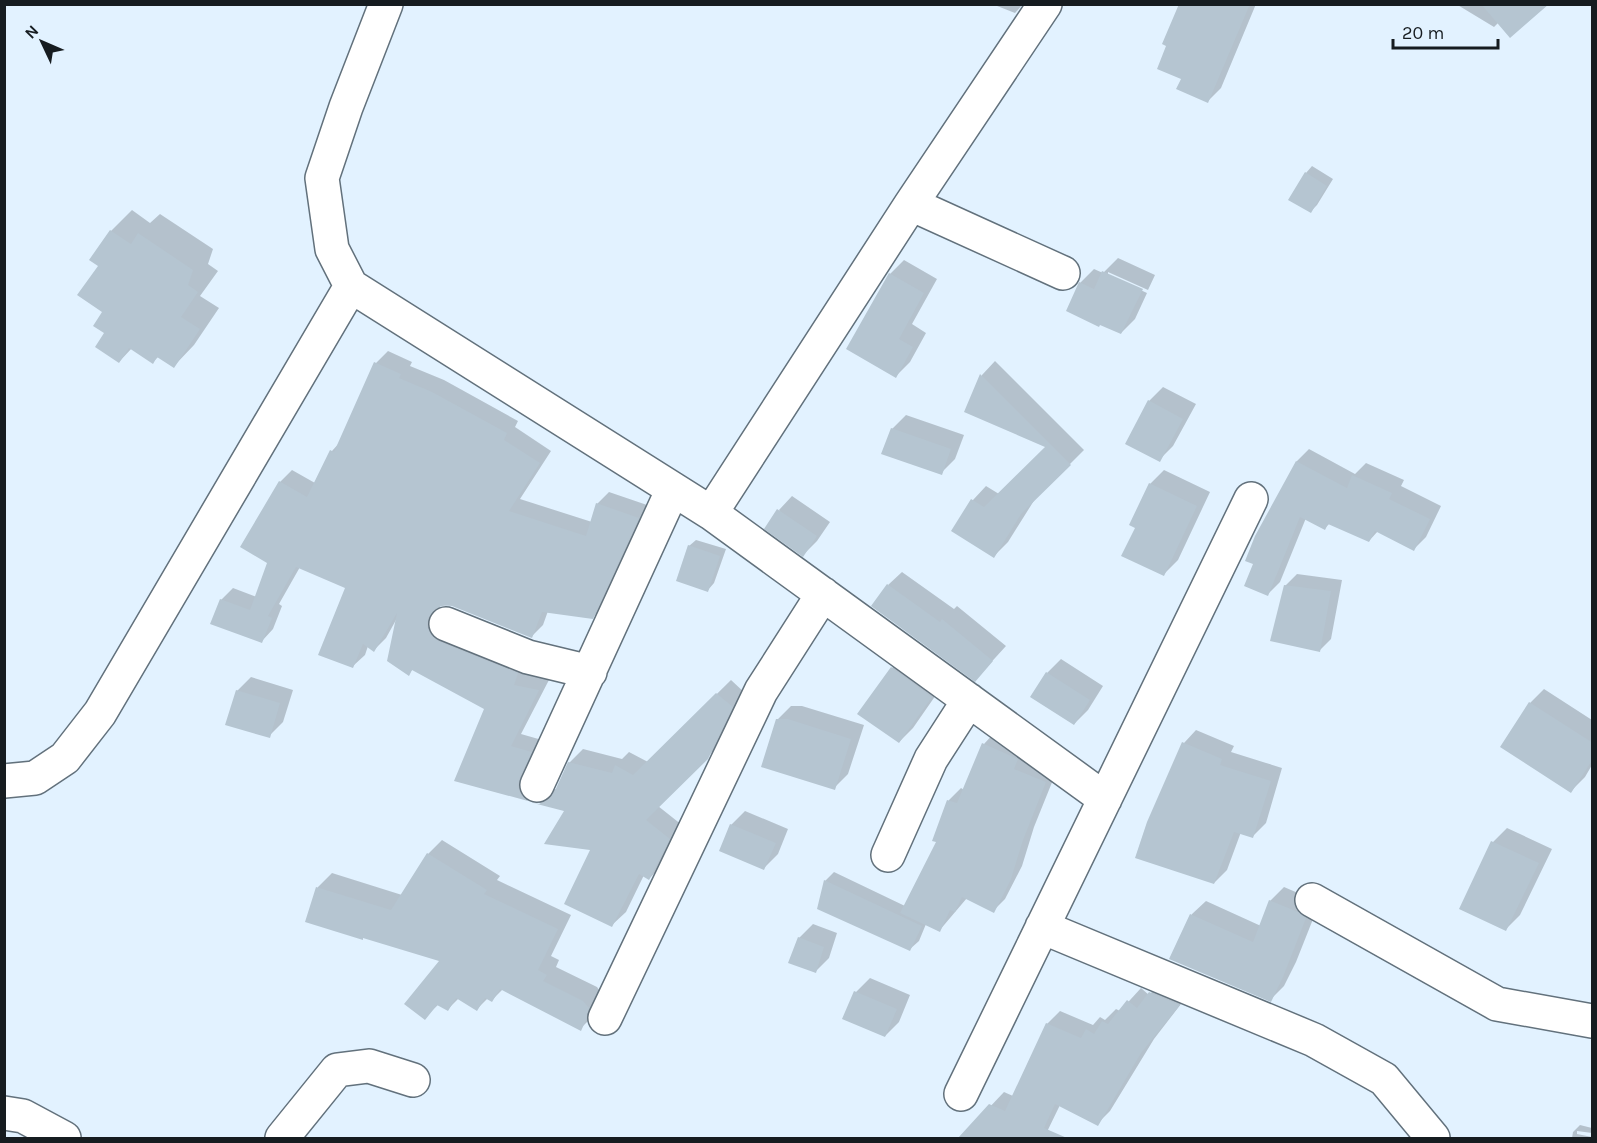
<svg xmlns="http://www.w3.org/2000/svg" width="1597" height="1143" font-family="Karla,sans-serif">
  <rect width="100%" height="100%" fill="#e2f2ff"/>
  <path fill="#0003" d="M992,4H1023L1015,13Z
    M1180,4H1256L1221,88L1208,101L1183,78Z
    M1456,4H1546L1499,22L1494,27Z
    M1312,166L1333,179L1317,205L1310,212L1306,173Z
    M132,210L150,223L160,214L213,249L208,264L218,271L200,296L219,308L194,345L174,366L159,356L153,362L132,348L119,362L106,333L100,265L111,231Z
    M1118,258L1155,275L1148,290L1108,272V275L1147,293L1135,319L1121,333L1080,283L1094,269L1103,273Z
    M904,260L937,279L912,324L926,333L910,362L896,376L890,274Z
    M388,351L412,362L410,366L444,380L518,421L515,427L551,451L520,499L592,522L597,504L609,492L650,506L604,606L592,618L548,611L543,625L531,637L453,605L440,606L439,614L550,678L521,734L542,740L539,789L528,800L456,780L486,708L413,669L408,674L396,620L386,638L374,650L368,646L365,655L353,666L347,587L300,567L279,604L282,606L273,629L262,641L221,600L233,588L257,597L269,563L280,482L292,470L315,483L332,451L341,441L376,363Z
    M995,361L1084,450L1035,499L1008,542L994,556L953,530L973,500L986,486L999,494L1048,446L966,411L982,375Z
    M1163,387L1196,404L1173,446L1159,460L1149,401Z
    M906,415L964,435L955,459L941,473L892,429Z
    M1309,449L1355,474L1366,463L1404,480L1401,486L1441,506L1426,537L1414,549L1378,531L1369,541L1330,523L1325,528L1306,518L1280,582L1268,594L1297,461Z
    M1164,470L1210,492L1178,560L1164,574L1137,527L1150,484Z
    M792,496L830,522L817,541L803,555L779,510Z
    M696,540L726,549L714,583L708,590L689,546Z
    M902,572L954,609L957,606L1006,646L975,680L888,585Z
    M1297,574L1342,580L1331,639L1319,651L1285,586Z
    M906,654L945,682L913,728L899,742L860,713L892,668Z
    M1061,659L1103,686L1088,710L1074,724L1047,673Z
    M251,677L293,690L283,722L269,736L237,691Z
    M731,680L745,693L721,743L658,806L682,825L662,865L649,879L644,875L626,912L612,925L592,848L566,811L536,802L548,790L557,789L569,763L583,749L622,759L629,752L648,762Z
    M1544,689L1592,720V765L1585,777L1571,791L1530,703Z
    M791,706H802L864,725L848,774L834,788L777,720Z
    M1196,730L1234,746L1231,752L1282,768L1266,823L1253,836L1241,832L1227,870L1214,883L1184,743Z
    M995,732L1057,770L1034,827L1022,866L1005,899L993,911L967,898L939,931L926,924L919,941L910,949L825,881L834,872L905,906L938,841L934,840L949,800L961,788L964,790L984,744Z
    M745,811L788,829L778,854L764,868L731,825Z
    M1507,828L1552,849L1520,915L1506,929L1461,908L1493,842Z
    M442,840L500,876L497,880L571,915L551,956L559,960L556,967L597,987L602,994L594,1015L580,1029L503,989L491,1001L488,998L477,1009L459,998L448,1009L439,1004L424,1018L442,960L307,921L318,887L332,873L402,895L428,854Z
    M1284,887L1312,899L1319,904L1296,962L1284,986L1270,1000L1171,959L1192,914L1206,901L1261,926L1270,901Z
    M813,924L837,933L829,958L815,972L799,938Z
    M870,978L910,995L899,1022L885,1036L844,1019L856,992Z
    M1163,980L1191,991L1154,1039L1110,1111L1097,1124L1060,1105L1044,1138H984L967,1131L1004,1092L1013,1096L1047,1024L1060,1011L1093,1025L1100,1017L1105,1020L1116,1009L1120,1011L1141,988L1149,995Z
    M1580,1125L1592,1128V1133L1577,1131V1134L1592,1137V1138H1572L1573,1132Z"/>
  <path fill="#b5c5d1" d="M1179,4H1250L1208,103L1176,89L1181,79L1157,69L1166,46L1162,44Z
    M1481,4H1549L1510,38Z
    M1305,172L1327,186L1311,213L1288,200Z
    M110,230L131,244L138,233L193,270L188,285L198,292L181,317L200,329L174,368L157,357L153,364L129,348L119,363L95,347L104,333L93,326L102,312L77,295L98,266L89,260Z
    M1102,271L1143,289L1121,334L1100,325L1099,327L1066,311L1079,282L1094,289Z
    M889,273L924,293L899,339L913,347L896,378L846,349Z
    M374,362L401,374L399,378L432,392L507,433L504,440L540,463L509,511L586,536L596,503L639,518L593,619L542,612L532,638L452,606L444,605L435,609L428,618L427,626L431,635L438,641L518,673L514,685L539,690L511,746L532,752L520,777L518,786L521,795L528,801L454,781L484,709L412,670L409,676L387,661L397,613L374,652L363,644L353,668L318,655L345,588L296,567L268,616L272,618L262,643L210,624L220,599L250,610L267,563L240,547L279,481L307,497L330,450L334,452Z
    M980,374L1071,465L1021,514L994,558L951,531L971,499L984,507L1045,447L964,412Z
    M1148,400L1183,419L1160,462L1125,444Z
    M891,428L951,449L942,475L881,454Z
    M1296,461L1347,488L1352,475L1392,493L1389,499L1430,519L1414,551L1375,531L1369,542L1328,524L1325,530L1300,517L1268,596L1244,586L1253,564L1245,561L1255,536Z
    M1149,483L1197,506L1164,576L1121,556L1135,528L1129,525Z
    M777,509L817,536L803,557L764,529Z
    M688,545L720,556L708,592L676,581Z
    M887,584L940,622L942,619L993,661L975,682L871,606Z
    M1284,585L1331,591L1320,652L1270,641Z
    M891,667L932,697L899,743L857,714Z
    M1046,672L1090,700L1074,725L1030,697Z
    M236,690L280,703L270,738L225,725Z
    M716,693L733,707L708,759L646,820L670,839L649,880L639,874L612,927L564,904L590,850L544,844L564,811L533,803L539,804L548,800L554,793L568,762L612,773L615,765L633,775Z
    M1529,702L1593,743V759L1571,793L1500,747Z
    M776,719H788L851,739L835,790L761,767Z
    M1182,742L1222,759L1220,765L1271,781L1253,838L1234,832L1214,884L1135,858L1147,822Z
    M982,743L1018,759L1014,769L1046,782L1023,840L1011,879L994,913L962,897L955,912L950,910L940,932L900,913L936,842L932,841L947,800L957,803Z
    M730,824L776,843L764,870L719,851Z
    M1491,841L1539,863L1506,931L1459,909Z
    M427,853L487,890L484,894L558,929L538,970L547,975L543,981L583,1001L589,1008L586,1020L581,1031L500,989L492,1002L485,998L477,1011L456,998L448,1011L437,1005L425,1020L404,1004L439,961L363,938V940L305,922L316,887L391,910Z
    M824,880L922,926L910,951L817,909Z
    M1269,900L1298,912L1306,918L1283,977L1271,1002L1169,959L1190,914L1253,942Z
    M798,937L824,947L816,973L788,963Z
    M854,991L897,1009L885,1037L842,1019Z
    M1149,992L1180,1005L1141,1053L1098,1126L1055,1104L1044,1128L1067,1138H958L989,1104L1005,1111L1046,1023L1081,1038L1086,1029L1094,1034L1102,1021L1108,1024L1127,1000L1137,1008Z"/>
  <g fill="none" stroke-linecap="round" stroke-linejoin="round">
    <defs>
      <path id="minor" d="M386,4L346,107L322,178L332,249L351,286L711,513L1105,799
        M911,204L1063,273
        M711,513L911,204L1045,4
        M446,624L528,657L590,672
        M4,781L35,778L65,758L100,713L351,286
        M537,785L673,489
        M888,855L931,759L969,700
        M1312,900L1497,1004L1592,1021
        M1042,927L1314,1040L1384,1079L1433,1138
        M605,1018L761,691L823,594
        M961,1094L1251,499
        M4,1113L23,1116L64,1138
        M282,1138L337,1070L369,1066L413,1080"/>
    </defs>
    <use href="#minor" stroke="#62717c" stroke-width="36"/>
    <use href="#minor" stroke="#fff" stroke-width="33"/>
  </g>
  <rect width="1597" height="1143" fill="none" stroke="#161c20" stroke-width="12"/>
  <g transform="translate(42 42) rotate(314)" stroke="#e2f2ff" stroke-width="4.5" paint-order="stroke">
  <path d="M0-4.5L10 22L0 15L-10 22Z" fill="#161c20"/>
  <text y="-9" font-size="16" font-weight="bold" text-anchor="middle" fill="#161c20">N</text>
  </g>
  <path d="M1393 39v9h105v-9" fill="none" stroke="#161c20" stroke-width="3"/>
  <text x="1402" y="39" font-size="18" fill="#161c20" stroke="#e2f2ff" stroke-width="4.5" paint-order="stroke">20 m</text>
</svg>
